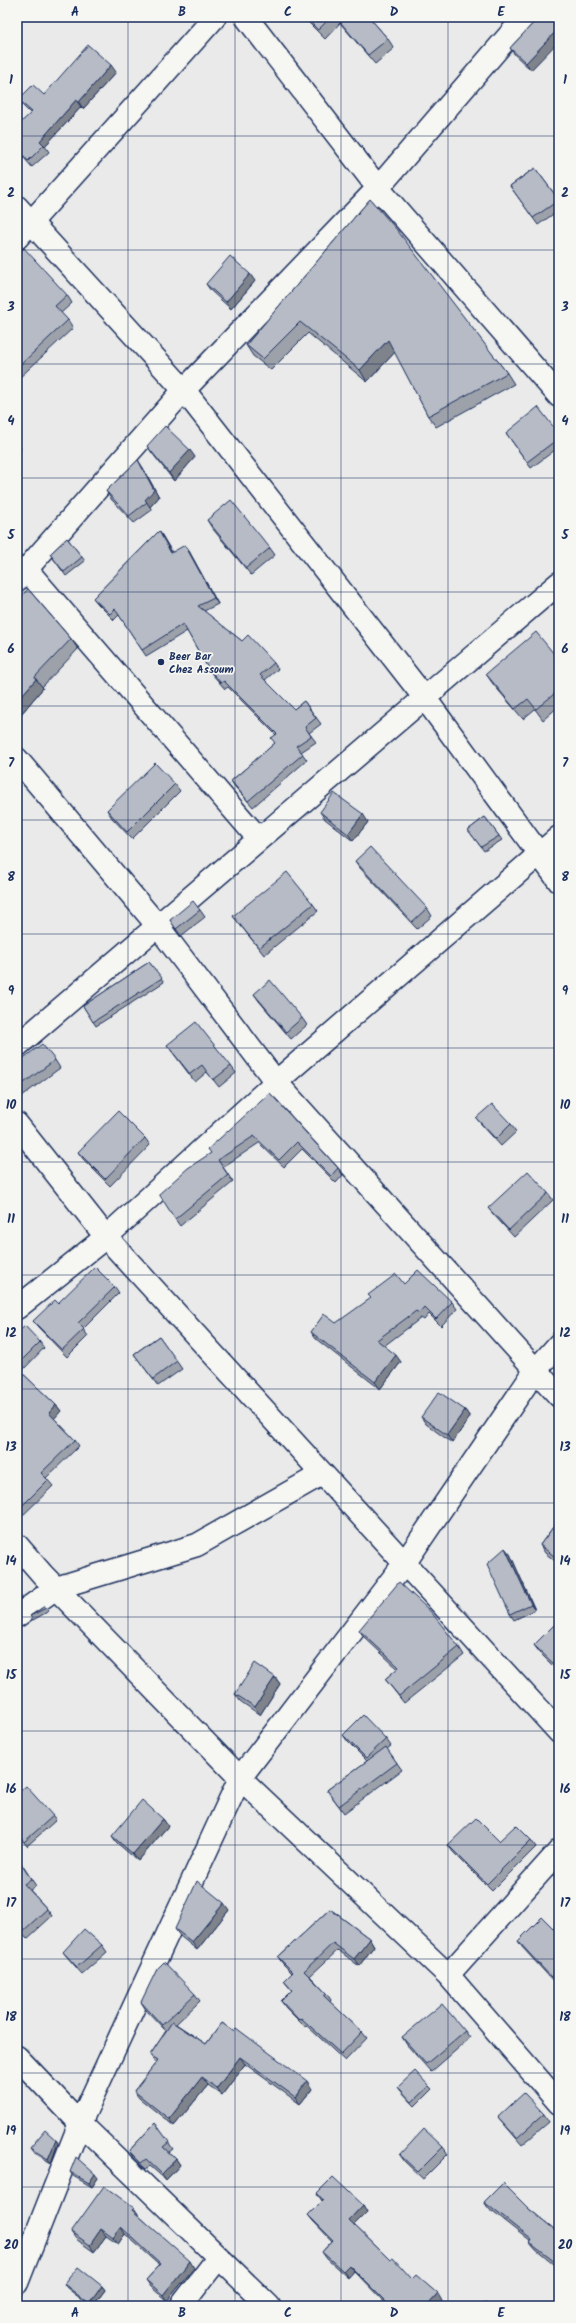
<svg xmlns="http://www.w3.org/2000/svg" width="576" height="2323" font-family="Kalam,sans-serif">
  <rect width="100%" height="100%" fill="#e9eae9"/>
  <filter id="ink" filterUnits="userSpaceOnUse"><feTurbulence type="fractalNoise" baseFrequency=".025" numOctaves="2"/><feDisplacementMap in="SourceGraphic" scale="8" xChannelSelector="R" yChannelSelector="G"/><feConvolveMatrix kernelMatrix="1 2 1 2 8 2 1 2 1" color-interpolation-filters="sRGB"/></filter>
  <g filter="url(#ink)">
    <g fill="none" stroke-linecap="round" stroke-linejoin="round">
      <defs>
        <path id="street" d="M246,17L378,188L559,396
          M17,207L184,390L424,697L559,881
          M17,238L215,17
          M26,569L258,838
          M17,580L184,390L378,188L525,17
          M17,759L157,925L276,1082L559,1396
          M17,1046L559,583
          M17,1124L106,1237L559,1732
          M17,1308L106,1237L276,1082L559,837
          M17,1545L43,1575L240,1778L448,1975L559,2103
          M17,1616L56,1588L197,1545L322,1474
          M448,1975L559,1851
          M17,2057L80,2123L269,2306
          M17,2283L80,2123L240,1778L404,1564L535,1371L559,1344
          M181,2306L218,2258"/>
      </defs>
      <use href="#street" stroke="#1b2f5e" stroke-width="25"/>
      <use href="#street" stroke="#f6f6f2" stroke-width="22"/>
    </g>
    <path fill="#9da1aa" stroke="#1b2f5e" d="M304,17H369L388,39L394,48L375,64L340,23L325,39L309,23Z
      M539,17L531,70L515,55L510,48Z
      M116,72L83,109L81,107L45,146L49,152L32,167L17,150V126L31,114L23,106L18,100L44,95Z
      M535,168L559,200V210L538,225L510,186Z
      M370,199L507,373L514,384L436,427L428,416L395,352L367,382L308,333L271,370L253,356L246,345Z
      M17,255L67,295L72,303L61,313L68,320L73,328L17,380Z
      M255,281L231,309L211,291L206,284Z
      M506,433L559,434V447L531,468Z
      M17,444L21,449L17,452Z
      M147,446L195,457L174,481L152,453Z
      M138,460L143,468L159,497L150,507L152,510L134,523L111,499L106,491Z
      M207,520L270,548L275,555L251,575L212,528Z
      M159,531L163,537L172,552L189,551L218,604L204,611L242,641L274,663L278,669L265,680L294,709L304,701L321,724L309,733L316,742L301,752L307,760L253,807L235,787L231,781L275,743L276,735L228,687L225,689L212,674L208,668L187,631L146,656L119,615L114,620L98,604L93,598Z
      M67,538L85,561L66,576L50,554Z
      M17,601L71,639L78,649L42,687L43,688L17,719Z
      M559,660V706L543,720L535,709L523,719L493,684L486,674Z
      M175,784L180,791L132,839L112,818L107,810Z
      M320,812L368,822L353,841L325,819Z
      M485,817L502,840L484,851L468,830Z
      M355,861L427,908L432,916L417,929L360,868Z
      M313,904L318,911L264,955L233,916Z
      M200,910L205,917L181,936L170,920Z
      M149,962L164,982L96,1026L83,1006Z
      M254,994L302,1018L307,1025L291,1039L259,1001Z
      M167,1045L231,1066L236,1073L219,1087L207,1072L195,1082Z
      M55,1060L60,1068L18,1099L17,1097V1063Z
      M270,1093L338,1168L343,1175L336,1183L302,1149L284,1167L259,1143L223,1167L233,1182L180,1226L175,1219L211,1153Z
      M476,1118L511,1124L516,1132L501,1146L482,1125Z
      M145,1138L150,1145L110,1186L83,1159L78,1152Z
      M548,1193L553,1200L514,1237L494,1215L488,1208Z
      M115,1287L119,1293L83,1329L88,1336L67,1357L38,1327L33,1321L58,1303Z
      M452,1302L457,1309L441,1326L429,1314L424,1320L421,1318L384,1346L401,1362L380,1389L316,1339L311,1332L336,1323Z
      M17,1333L40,1342L44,1348L21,1372L56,1405L61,1411L54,1418L75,1440L79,1446L46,1478L53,1486L17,1521Z
      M159,1336L182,1369L158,1386L134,1354Z
      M465,1410L470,1417L452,1443L426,1424L421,1417Z
      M559,1519V1564L545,1553L540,1545Z
      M510,1554L535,1610L514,1620L510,1614Z
      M45,1606L49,1611L33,1620L30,1616Z
      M559,1620V1672L540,1653L534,1645Z
      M359,1630L459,1647L464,1655L404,1703L385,1679L398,1669L364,1637Z
      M275,1677L280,1684L260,1715L240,1701L235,1694Z
      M343,1735L386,1739L391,1746L387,1749L402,1770L344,1813L327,1790L367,1761L348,1742Z
      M17,1794L53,1816L56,1820L27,1846L17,1834V1816L20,1813L17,1809Z
      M163,1819L168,1826L138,1861L117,1843L112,1836Z
      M531,1840L536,1847L492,1891L453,1852L448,1845L499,1841Z
      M17,1857L36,1886L30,1890L47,1909L52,1916L27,1939L17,1928Z
      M330,1909L370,1939L374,1946L359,1966L338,1950L310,1976L327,1994L331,2000L330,2002L362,2032L367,2038L345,2061L306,2025L304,2026L286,2008L281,2001L292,1991L284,1981L292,1973L283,1964L278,1957Z
      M229,1910L197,1950L180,1936L175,1929Z
      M559,1934V1980L555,1983L522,1947L518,1941Z
      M102,1945L107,1952L82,1974L68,1958L63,1952Z
      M195,1994L200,2001L176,2024L206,2044L222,2023L312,2089L300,2104L245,2064L222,2095L208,2085L174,2126L139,2098L134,2091L156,2063L150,2055L166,2031L146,2010L141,2002Z
      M465,2031L470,2038L431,2072L407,2045L402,2037Z
      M429,2086L432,2089L415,2106L401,2091L398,2087Z
      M544,2114L549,2122L522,2145L498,2117Z
      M155,2123L173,2149L169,2152L176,2159L180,2165L166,2180L150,2166L146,2169L134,2158L129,2151Z
      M56,2140L58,2143L51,2163L33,2152L30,2148Z
      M443,2147L448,2154L423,2179L405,2162L400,2155Z
      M70,2172L98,2178L92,2187L73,2176Z
      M317,2193L363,2205L367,2212L354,2225L390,2260L412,2279L442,2301L438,2306H388L354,2271L348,2278L327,2259L322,2252L332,2241L313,2221L308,2215L322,2201Z
      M484,2202L529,2209L559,2233V2269L536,2250L530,2243L531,2242L489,2209Z
      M134,2208L138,2214V2215L194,2268L167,2301L151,2287L146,2280L160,2265L125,2234L118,2244L106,2236L94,2252L76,2239L71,2232Z
      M64,2284L102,2286L105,2290L93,2306H90L67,2288Z"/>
    <path fill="#7f838b" stroke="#1b2f5e" d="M559,28V41L531,70L526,63Z
      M111,65L116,72L83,109L79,102Z
      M76,100L81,107L45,146L40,141Z
      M250,274L255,281L231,309L226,302Z
      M388,340L396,351L367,382L360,370Z
      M190,450L195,457L174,481L169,473Z
      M138,460L143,468L159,497L150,507L145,500Z
      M159,531L163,537L175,559L171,553Z
      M185,545L189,551L218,604L214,598Z
      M36,679L43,688L17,719V701Z
      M363,814L368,822L353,841L348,834Z
      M396,1355L401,1362L380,1389L375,1382Z
      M56,1405L61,1411L54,1419L49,1413Z
      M465,1410L470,1417L452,1443L447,1435Z
      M505,1548L510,1554L535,1610L531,1604Z
      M275,1677L280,1684L260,1715L255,1707Z
      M163,1819L168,1826L138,1861L133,1854Z
      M224,1903L229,1910L197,1950L192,1942Z
      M370,1939L374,1946L359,1966L354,1959Z
      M240,2057L245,2064L222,2095L217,2088Z
      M202,2077L208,2085L174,2126L169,2119Z
      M307,2081L312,2089L300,2104L295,2097Z
      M56,2140L58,2143L51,2163L48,2159Z
      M176,2159L180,2165L166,2180L162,2174Z
      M95,2174L98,2178L92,2187L89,2183Z
      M363,2205L367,2212L353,2226L349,2220Z
      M134,2208L138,2214L137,2216L132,2210Z
      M121,2227L125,2234L118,2244L113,2238Z
      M17,2229L20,2234L17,2237Z
      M101,2229L106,2236L94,2252L90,2245Z
      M559,2257V2268L555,2262Z
      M190,2261L194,2268L167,2301L163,2295Z
      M349,2265L354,2271L348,2278L343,2271Z
      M102,2286L105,2290L93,2306H91L89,2304Z
      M438,2294L442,2301L438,2306H427Z"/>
    <path fill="#b6bbc6" stroke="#1b2f5e" d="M305,17H331L318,30Z
      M336,17H369L388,39L368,55Z
      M539,17H559V28L526,63L510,48Z
      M88,45L111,65L79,102L76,100L40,141L44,145L28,161L17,148V126L32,112L18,100L33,85L44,95Z
      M535,168L559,200L533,218L510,186Z
      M370,199L397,230L507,373L428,416L388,340L360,370L300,322L263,359L246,345Z
      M24,248L67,295L55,306L68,320L17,368V255Z
      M230,256L250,274L226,302L206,284Z
      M538,407L559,434V438L527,462L506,433Z
      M165,426L190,450L169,473L147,446Z
      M138,460L154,490L145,500L147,502L129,516L106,491Z
      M231,500L270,548L246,568L207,520Z
      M159,531L171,553L185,545L214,598L198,606L242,641L248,635L274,663L260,675L294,709L304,701L316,718L305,727L311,736L296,746L303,754L248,801L231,781L275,743L271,738L277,734L224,681L221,683L208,668L183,624L142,650L115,609L110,614L93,598Z
      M67,538L82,557L64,572L50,554Z
      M28,589L71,639L35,677L36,679L17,701V601Z
      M536,632L559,660V690L536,709L528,699L515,709L486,674Z
      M155,763L175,784L127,832L107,810Z
      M334,793L363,814L348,834L320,812Z
      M485,817L499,836L481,847L468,830Z
      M370,847L427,908L412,922L355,861Z
      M287,872L313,904L259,948L233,916Z
      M193,901L200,910L176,929L170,920Z
      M149,962L162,978L93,1022L83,1006Z
      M270,980L302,1018L286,1032L254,994Z
      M196,1022L231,1066L213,1080L202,1065L190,1074L167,1045Z
      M42,1044L55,1060L17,1088V1063Z
      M270,1093L338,1168L331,1176L297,1142L279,1160L254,1136L218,1160L228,1175L175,1219L159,1194L188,1168L211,1153L208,1149Z
      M492,1104L511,1124L496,1139L476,1118Z
      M118,1111L145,1138L105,1179L78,1152Z
      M528,1171L548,1193L509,1230L488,1208Z
      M95,1267L115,1287L78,1323L84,1329L62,1350L33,1321L55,1300L58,1303Z
      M418,1270L452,1302L436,1319L424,1307L419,1313L416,1311L377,1340L396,1355L375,1382L311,1332L324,1314L336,1323L371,1298L368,1295L396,1274L404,1284Z
      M25,1326L40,1342L17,1365V1333Z
      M159,1336L177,1361L153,1379L134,1354Z
      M17,1368L56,1405L49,1413L75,1440L41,1473L48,1480L17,1511Z
      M439,1392L465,1410L447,1435L421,1417Z
      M559,1519V1560L540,1545Z
      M505,1548L531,1604L510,1614L487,1564Z
      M399,1582L431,1612L459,1647L399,1696L385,1679L399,1667L359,1630Z
      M45,1606L46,1608L30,1616Z
      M559,1620V1669L534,1645Z
      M255,1663L275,1677L255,1707L235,1694Z
      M363,1715L386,1739L366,1758L343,1735Z
      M386,1747L397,1763L339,1806L327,1790Z
      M26,1786L53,1816L24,1842L17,1834V1816L21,1812L17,1808V1794Z
      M142,1800L163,1819L133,1854L112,1836Z
      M476,1818L499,1841L516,1825L531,1840L487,1884L448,1845Z
      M17,1858L31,1879L24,1884L47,1909L22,1932L17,1926Z
      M197,1881L224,1903L192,1942L175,1929Z
      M330,1909L370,1939L354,1959L333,1943L304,1971L327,1994L324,1996L362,2032L341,2054L301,2018L299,2020L281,2001L292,1990L284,1981L293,1972L278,1957Z
      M542,1917L559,1934V1970L551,1977L518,1941Z
      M84,1929L102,1945L77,1967L63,1952Z
      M164,1962L195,1994L162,2025L141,2002L157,1969Z
      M442,2004L465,2031L426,2064L402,2037Z
      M172,2022L206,2044L222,2023L233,2031L236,2028L307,2081L295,2097L240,2057L217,2088L202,2077L169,2119L134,2091L158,2060L150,2055Z
      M415,2071L429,2086L412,2102L398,2087Z
      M524,2093L544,2114L517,2138L498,2117Z
      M155,2123L169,2142L163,2147L176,2159L162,2174L146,2159L141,2163L129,2151Z
      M424,2129L443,2147L418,2172L400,2155Z
      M45,2130L56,2140L48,2159L30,2148Z
      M76,2157L95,2174L89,2183L70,2172Z
      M333,2177L363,2205L349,2220L390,2260L393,2258L412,2279L416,2275L438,2294L427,2306H390L349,2265L343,2271L322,2252L333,2240L308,2215L323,2200L317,2193Z
      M503,2183L529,2209L559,2233V2257L555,2262L530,2243L532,2240L484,2202Z
      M104,2186L134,2208L132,2210L190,2261L163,2295L146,2280L161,2264L121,2227L113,2238L101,2229L90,2245L71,2232Z
      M78,2267L102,2286L89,2304L64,2284Z
      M215,2303L219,2306H213Z
      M485,2303L489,2306H482Z"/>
  </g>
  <path fill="none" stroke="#1b2f5e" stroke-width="1" stroke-opacity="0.55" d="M128,17V2306M235,17V2306M341,17V2306M448,17V2306M17,136H559M17,250H559M17,364H559M17,478H559M17,592H559M17,706H559M17,820H559M17,934H559M17,1048H559M17,1162H559M17,1275H559M17,1389H559M17,1503H559M17,1617H559M17,1731H559M17,1845H559M17,1959H559M17,2073H559M17,2187H559"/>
  <circle fill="#1b2f5e" stroke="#f6f6f2" stroke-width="1.5" cx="161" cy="662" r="4"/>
  <g text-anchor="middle" stroke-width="3.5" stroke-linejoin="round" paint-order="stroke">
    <g font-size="11" font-weight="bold" fill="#1b2f5e" stroke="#f6f6f2" text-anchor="start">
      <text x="169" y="660">Beer Bar<tspan x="169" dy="13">Chez Assoum</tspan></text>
    </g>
  </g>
  <rect width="576" height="2323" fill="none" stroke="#f6f6f2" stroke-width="44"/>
  <rect x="22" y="22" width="532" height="2279" fill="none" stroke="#1b2f5e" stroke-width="1.5"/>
  <g font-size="13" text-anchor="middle" font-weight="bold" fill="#1b2f5e">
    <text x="75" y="16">A</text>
    <text x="182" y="16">B</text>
    <text x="288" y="16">C</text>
    <text x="394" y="16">D</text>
    <text x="501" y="16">E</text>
    <text x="11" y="84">1</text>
    <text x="565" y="84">1</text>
    <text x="11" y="197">2</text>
    <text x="565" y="197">2</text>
    <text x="11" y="311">3</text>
    <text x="565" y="311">3</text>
    <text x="11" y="425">4</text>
    <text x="565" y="425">4</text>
    <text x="11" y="539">5</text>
    <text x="565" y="539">5</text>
    <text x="11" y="653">6</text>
    <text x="565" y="653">6</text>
    <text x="11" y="767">7</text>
    <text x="565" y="767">7</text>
    <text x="11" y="881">8</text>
    <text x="565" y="881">8</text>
    <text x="11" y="995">9</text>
    <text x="565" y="995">9</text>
    <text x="11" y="1109">10</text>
    <text x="565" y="1109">10</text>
    <text x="11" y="1223">11</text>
    <text x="565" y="1223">11</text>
    <text x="11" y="1337">12</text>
    <text x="565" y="1337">12</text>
    <text x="11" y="1451">13</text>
    <text x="565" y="1451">13</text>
    <text x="11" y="1565">14</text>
    <text x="565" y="1565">14</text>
    <text x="11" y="1679">15</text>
    <text x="565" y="1679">15</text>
    <text x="11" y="1793">16</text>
    <text x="565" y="1793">16</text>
    <text x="11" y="1907">17</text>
    <text x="565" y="1907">17</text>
    <text x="11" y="2021">18</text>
    <text x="565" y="2021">18</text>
    <text x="11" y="2135">19</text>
    <text x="565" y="2135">19</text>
    <text x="11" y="2249">20</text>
    <text x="565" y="2249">20</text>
    <text x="75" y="2317">A</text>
    <text x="182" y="2317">B</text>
    <text x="288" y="2317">C</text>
    <text x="394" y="2317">D</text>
    <text x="501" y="2317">E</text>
  </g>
</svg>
